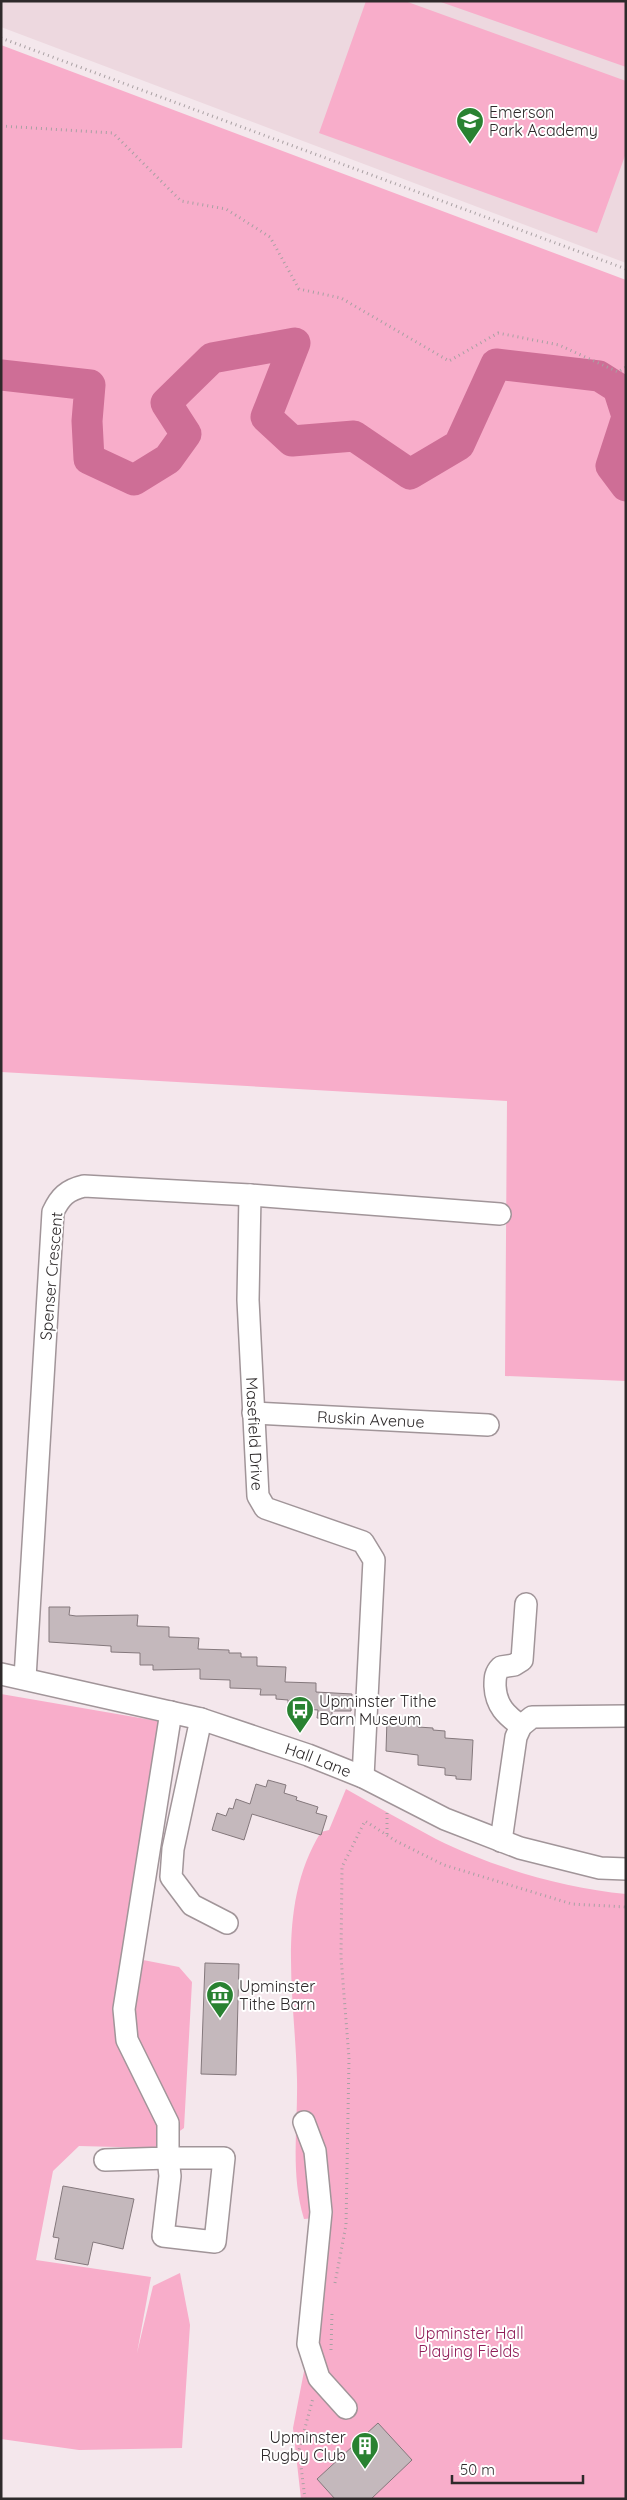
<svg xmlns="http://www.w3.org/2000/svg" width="627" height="2500" font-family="Quicksand,sans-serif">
  <rect width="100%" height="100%" fill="#f4e7ec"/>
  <path fill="#edd8df" d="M1,1H626V263L1,27Z"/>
  <path fill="#f8adca" d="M366,1H405L626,81V153L597,233L319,133Z
    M438,1H626V67Z
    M1,45L626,280V1381L505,1376L507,1101L1,1072Z
    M1,1694L175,1724L138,1959L179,1967L192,1982L184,2128L156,2148L79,2146L53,2171L36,2260L151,2277L137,2353L153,2286L180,2273L190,2325L182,2448L79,2450L1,2439Z
    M346,1789C376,1806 406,1823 436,1839C492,1867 563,1888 626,1894V2499H301L293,2428L328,2248L326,2217L304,2219C290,2173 298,2127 297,2079C295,1997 275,1906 321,1832L329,1830Z"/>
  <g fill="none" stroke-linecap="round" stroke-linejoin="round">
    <path stroke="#ce6e96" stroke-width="31" d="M1,375L90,385L87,421L89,459L134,480L168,459L186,434L166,403L212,358L295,343L266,417L292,441L354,436L410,474L459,445L496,364L599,376L618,388L626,413
      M626,420L611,466L626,486"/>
  </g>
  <path fill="#c4b8bc" stroke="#84787c" d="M49,1607H70L69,1615L76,1616L138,1615L137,1626L169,1627V1637L199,1638L198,1649L229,1650V1653H241V1657H257V1666L286,1667L285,1682L316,1683V1692L352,1694L351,1711H332V1719L317,1718L318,1710L288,1708V1700L276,1699V1695H260L261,1689L230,1688V1680L200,1679V1669L153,1670V1665H140V1653L111,1652V1646L49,1642Z
    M387,1719L418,1721V1727L433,1728V1730L445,1731V1738L473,1740L471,1780L456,1779V1776L445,1775V1768L418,1765V1755L386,1751Z
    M268,1780L286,1785L284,1793L297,1797L296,1800L318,1807L316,1813L327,1816L321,1835L252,1814L244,1840L212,1830L217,1813L226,1816L229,1808L233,1809L236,1799L250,1804L256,1784L266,1787Z
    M205,1963L239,1964L236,2075L201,2074Z
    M63,2186L134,2199L123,2249L93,2242L88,2265L55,2259L59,2238L53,2237Z
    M378,2423L412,2460L371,2499H335L317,2479Z"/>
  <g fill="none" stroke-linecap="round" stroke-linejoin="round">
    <defs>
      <g id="minor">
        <path id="s1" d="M250,1195L248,1300L258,1496L265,1508L363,1542L374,1560L363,1777"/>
        <path id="s2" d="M253,1413L488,1425"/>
        <path id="s3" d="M1,1674L201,1719L308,1755L363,1777L445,1819L520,1848L600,1868L626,1869"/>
        <path d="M25,1678L53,1212C60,1197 67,1190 84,1186L250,1195L500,1214"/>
        <path d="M201,1719L173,1849L171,1877L192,1905L227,1923"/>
        <path d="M521,1726C506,1715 496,1706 495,1686C495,1678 495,1673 501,1667L514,1665L522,1660L526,1604"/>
        <path d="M501,1841L516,1737L521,1726L532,1717L626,1716"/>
        <path d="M304,2122L315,2151L321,2212L308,2344L319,2378L346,2408"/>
        <path d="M168,2158H224L215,2242L163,2236L170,2176Z"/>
        <path d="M105,2160L168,2158V2123L127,2040L124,2009L171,1712"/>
      </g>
    </defs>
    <use href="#minor" stroke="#a19599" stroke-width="24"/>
    <path stroke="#a9a0a3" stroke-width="3" stroke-dasharray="1 4" stroke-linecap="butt" d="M1,38L626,269
      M1,126L113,133L181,201L226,209L270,237L299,289L341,298L449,361L498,333L559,345L618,372L626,367
      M387,1834V1810
      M335,2283L346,2225L349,2058L341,1957L342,1867L365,1821L396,1841L444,1865L572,1904L626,1907
      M331,2350L332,2312
      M305,2499L299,2450L313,2398"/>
    <use href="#minor" stroke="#fff" stroke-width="21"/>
  </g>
  <defs>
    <symbol id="school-pin" viewBox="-11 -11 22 30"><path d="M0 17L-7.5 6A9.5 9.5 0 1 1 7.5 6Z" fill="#298231" stroke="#fff"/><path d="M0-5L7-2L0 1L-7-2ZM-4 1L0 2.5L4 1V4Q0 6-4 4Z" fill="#fff"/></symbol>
    <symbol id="bus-pin" viewBox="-11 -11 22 30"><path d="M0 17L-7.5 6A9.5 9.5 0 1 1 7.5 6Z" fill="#298231" stroke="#fff"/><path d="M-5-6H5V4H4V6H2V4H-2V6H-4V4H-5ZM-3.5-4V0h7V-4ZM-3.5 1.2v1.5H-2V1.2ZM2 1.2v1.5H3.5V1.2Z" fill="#fff"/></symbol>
    <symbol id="museum-pin" viewBox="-11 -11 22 30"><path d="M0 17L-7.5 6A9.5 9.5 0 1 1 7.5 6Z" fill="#298231" stroke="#fff"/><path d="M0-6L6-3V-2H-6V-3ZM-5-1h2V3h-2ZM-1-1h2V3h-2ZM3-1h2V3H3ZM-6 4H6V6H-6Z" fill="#fff"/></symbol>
    <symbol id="building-pin" viewBox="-11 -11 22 30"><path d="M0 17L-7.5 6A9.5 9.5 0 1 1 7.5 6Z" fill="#298231" stroke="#fff"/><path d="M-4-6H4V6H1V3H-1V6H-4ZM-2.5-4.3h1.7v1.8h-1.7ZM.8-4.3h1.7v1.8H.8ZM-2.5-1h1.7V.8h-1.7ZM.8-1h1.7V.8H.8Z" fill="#fff"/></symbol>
  </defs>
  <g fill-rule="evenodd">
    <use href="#school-pin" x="454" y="105" width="32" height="43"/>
    <use href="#bus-pin" x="284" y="1694" width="32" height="43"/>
    <use href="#museum-pin" x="204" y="1979" width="32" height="43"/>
    <use href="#building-pin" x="349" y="2430" width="32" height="43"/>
  </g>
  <g text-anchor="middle" stroke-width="4" stroke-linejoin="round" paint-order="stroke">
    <g font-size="16" fill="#2e2a2b" stroke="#fff" text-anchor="start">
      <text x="489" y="118">Emerson<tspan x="489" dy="18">Park Academy</tspan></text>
      <text x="319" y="1707">Upminster Tithe<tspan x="319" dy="18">Barn Museum</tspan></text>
      <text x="239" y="1992">Upminster<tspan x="239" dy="18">Tithe Barn</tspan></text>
      <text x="346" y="2443" text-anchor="end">Upminster<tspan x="346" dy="18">Rugby Club</tspan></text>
    </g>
    <g font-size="16" fill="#2e2a2b" stroke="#fff">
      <text transform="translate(51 1276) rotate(-85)" y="6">Spenser Crescent</text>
      <text dy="6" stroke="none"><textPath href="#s2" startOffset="118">Ruskin Avenue</textPath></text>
      <text dy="6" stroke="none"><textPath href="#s1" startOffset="239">Masefield Drive</textPath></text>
      <text dy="6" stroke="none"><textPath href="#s3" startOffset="329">Hall Lane</textPath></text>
    </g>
    <g font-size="16" fill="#901d58" stroke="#fff">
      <text x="469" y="2339">Upminster Hall<tspan x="469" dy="18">Playing Fields</tspan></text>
    </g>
  </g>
  <rect width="627" height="2500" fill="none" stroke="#2e2a2b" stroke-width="5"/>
  <path d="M452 2475v8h131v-8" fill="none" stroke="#2e2a2b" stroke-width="2.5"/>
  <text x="460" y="2475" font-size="15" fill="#2e2a2b" stroke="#ffffff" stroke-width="4" paint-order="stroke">50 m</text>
</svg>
